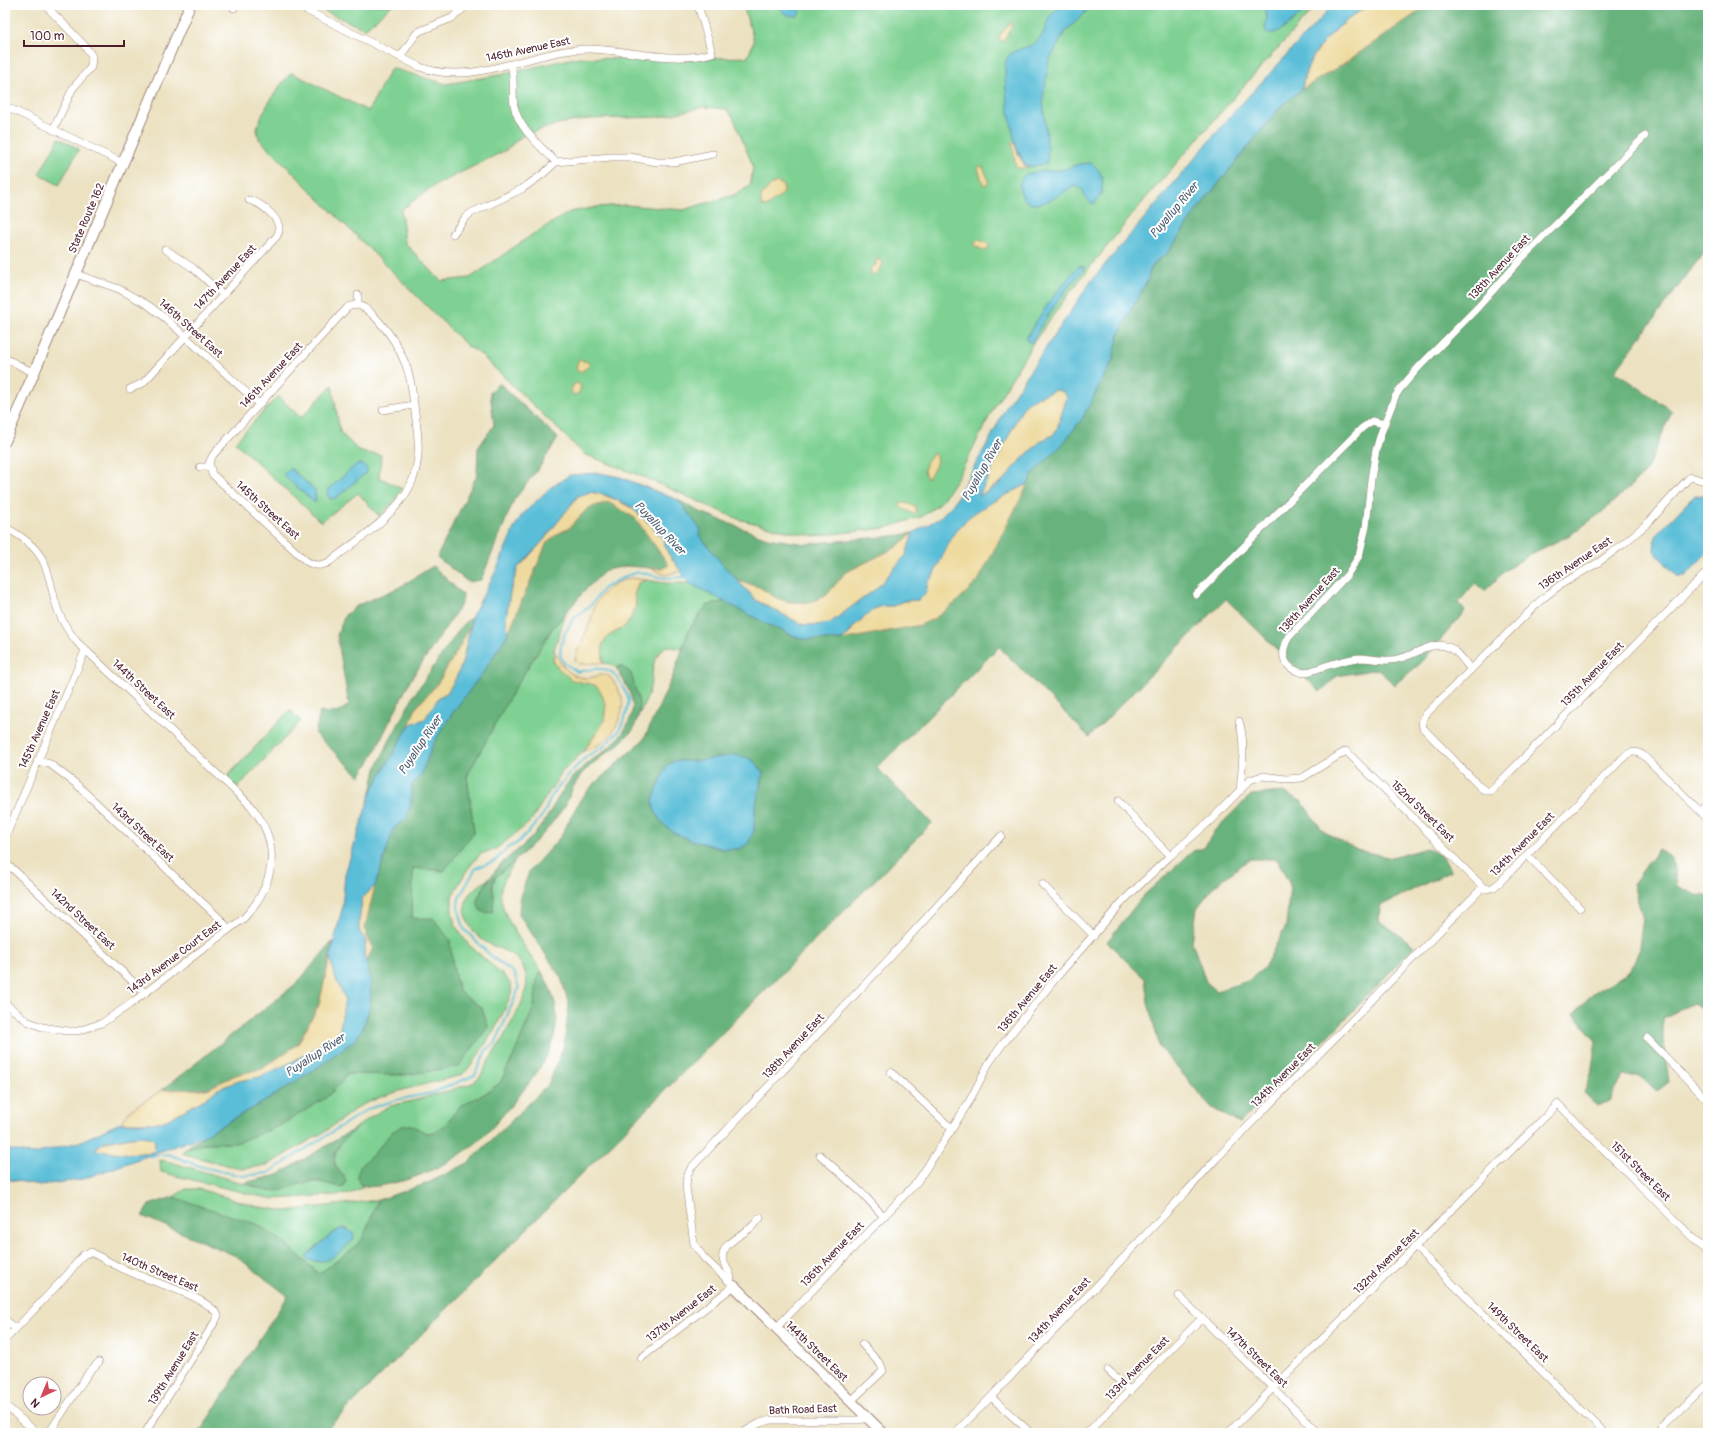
<svg xmlns="http://www.w3.org/2000/svg" width="1713" height="1438" font-family="Pangolin,sans-serif">
  <rect width="100%" height="100%" fill="#fff"/>
  <filter id="ink" filterUnits="userSpaceOnUse"><feTurbulence type="fractalNoise" baseFrequency=".025" numOctaves="2"/><feDisplacementMap in="SourceGraphic" scale="8" xChannelSelector="R" yChannelSelector="G"/><feConvolveMatrix kernelMatrix="1 2 1 2 8 2 1 2 1" color-interpolation-filters="sRGB"/></filter>
  <filter id="wash" filterUnits="userSpaceOnUse"><feTurbulence type="fractalNoise" baseFrequency=".012" numOctaves="4" result="noise"/><feDisplacementMap in="SourceGraphic" scale="16" xChannelSelector="R" yChannelSelector="G"/><feGaussianBlur stdDeviation="0.9" result="paint"/><feColorMatrix in="noise" values="0 0 0 0 0 0 0 0 0 0 0 0 0 0 0 0 0 1.4 0 .05"/><feComposite in="paint" operator="in"/></filter>
  <g filter="url(#wash)">
    <rect width="100%" height="100%" fill="#ece2c2"/>
    <path fill="#7fd193" stroke="#64785f" fill-rule="evenodd" d="M324,5H392L365,29L319,9Z
      M743,5H1317L1250,79L1146,198L1067,296L1033,343L995,406L959,475L940,503L923,516L886,528L814,536L786,531L738,519L641,476L584,454L480,354L466,345L259,139C259,136 257,132 257,129C258,118 282,79 292,73L368,111L391,68L446,84L499,75L579,57L639,60L748,57L754,41ZM703,107L726,109L733,117L753,166L750,186L734,195L683,210L626,205L597,207L570,212L533,234L470,278L441,281L405,243L401,210L432,187L506,150L522,136L558,124L589,119L660,117Z
      M59,138L79,149L59,185L39,174Z
      M332,385L340,432L360,452L381,455L379,477L402,489L392,504L379,516L358,493L321,522L235,442L278,396L301,418Z
      M646,580L666,583H689L726,601L706,606L689,630L682,649L666,646C650,660 654,669 650,687C649,696 644,705 639,714C638,692 631,683 618,666L617,669L611,664L603,663L602,645L607,637L624,627L636,605L634,595L638,583Z
      M566,613L554,650L553,660L558,668L584,682L595,685L600,690L606,705L604,722L584,751L562,772L530,822L496,849L480,854L467,870L452,896V913L456,927L468,944L507,979C510,983 513,988 511,993C507,1011 476,1063 462,1075L406,1089L378,1098L358,1107L326,1131L267,1165L242,1169L184,1154L182,1152L185,1149L206,1143H236L340,1084L345,1074L406,1075L482,1008L459,992L453,967L412,919L413,868L474,832L467,776L513,691L552,629Z
      M290,710L301,721L237,788L226,778Z
      M515,861C510,870 503,880 501,889C496,912 530,953 542,972L538,975L534,1007L513,1057L500,1083L486,1093L460,1106L444,1126L435,1132L426,1133L411,1125L392,1132L373,1155L361,1165L359,1183L363,1187L349,1194L275,1199L253,1195L161,1172L160,1160L171,1162L269,1191C300,1188 307,1175 340,1187L344,1186V1175C313,1153 368,1117 388,1107C394,1105 402,1103 408,1102C426,1097 443,1093 460,1087C466,1085 473,1084 477,1080C482,1076 485,1068 488,1062C495,1051 502,1041 508,1029C516,1014 530,993 526,975C519,948 496,952 479,937C468,927 461,910 468,896C473,889 482,884 489,878L477,900L494,896C490,875 500,873 515,861Z
      M186,1189H199L255,1206L285,1211L378,1200L363,1238L354,1248L319,1274L286,1244L173,1197ZM343,1228L349,1229L307,1255L334,1232Z"/>
    <path fill="#67b37d" stroke="#586954" fill-rule="evenodd" d="M1428,5H1708V247L1615,371L1672,411L1646,472L1601,513L1570,535L1529,555L1506,570L1485,591L1475,583L1458,603L1465,611L1421,663L1394,685L1378,669L1337,676L1320,692L1226,599L1089,737L999,647L877,768L932,823L323,1433H199L262,1335L288,1296L236,1256L142,1216L149,1205L173,1197L259,1225L286,1244L319,1274L354,1248L363,1238L378,1200L428,1183L468,1163L548,1085L564,1046L569,1004L561,978L519,914L520,897L529,872L561,836L580,800L592,786L644,739L673,676L689,630L706,606L726,601L769,625L802,639L841,640L920,625L978,581L1033,473L1062,444L1082,419L1113,359L1118,337L1129,314L1148,279L1150,270L1157,260L1167,254L1197,210L1281,106L1302,89L1343,64ZM674,761H698L763,773L755,808L754,830L722,849L694,841L674,833L653,800L666,767Z
      M499,383L558,438L541,465L514,500L481,580L468,582L437,557L477,475L478,448L494,425L490,392Z
      M678,500L698,511L767,538L805,544L893,536L913,533L895,548L845,573L826,596L809,603L789,602L776,598L759,587L738,581L723,565L699,535L701,530Z
      M608,502L635,518L669,565L662,569L627,566L606,570L587,588L552,629L513,691L467,776L474,832L444,871L413,868L412,918H433L450,940L453,967L459,992L482,1008L488,1027L459,1066L406,1075L346,1074L340,1084L326,1098L279,1126L236,1143H206L185,1149L203,1136L267,1100L318,1067L355,1040L371,981L366,963L369,957L370,939L366,935L365,927L375,886L394,828L406,819L411,805L412,784L421,775L433,744L453,712L482,674L508,633L547,542L559,533L569,528L588,508Z
      M433,566L463,595L462,603L410,681L370,761L360,776L315,734L320,712L337,713L349,705L337,635L345,615L358,605L398,588Z
      M471,618V624L460,646L438,683L416,708L409,726L371,792L376,769L390,740L414,695L463,624Z
      M618,666H622L631,673L639,702V714L633,730L616,747L606,753L582,773L572,789L565,806L544,833L515,861L495,877L492,886L494,896L493,912L485,913L480,910L477,900C484,887 491,875 501,864C513,853 527,844 537,831C550,816 557,796 570,780C590,756 625,746 632,712C635,696 624,682 617,669Z
      M1283,792L1301,801L1323,831L1357,850L1392,858L1426,848L1442,856L1451,871L1380,906L1379,921L1415,946L1328,1037L1240,1123L1212,1108L1160,1048L1148,1003L1145,979L1107,942L1142,897L1193,851L1204,848L1215,830L1251,795ZM1250,859H1277L1290,885L1286,926L1264,968L1248,981L1217,991L1206,982L1192,942L1197,908L1215,885Z
      M1658,849L1672,858L1677,886L1697,895L1708,896V1011L1693,1003L1663,1018V1040L1669,1082L1657,1091L1640,1076H1623L1609,1101L1598,1106L1584,1093L1591,1074L1596,1041L1574,1014L1593,993L1629,972L1638,953L1643,919L1633,884Z
      M333,941L319,1005L298,1044L262,1069L236,1075L207,1089L162,1090L297,983Z
      M542,972C551,989 559,1006 556,1026C552,1055 536,1075 518,1097C507,1110 496,1124 484,1136C460,1158 426,1176 394,1183C383,1185 368,1190 359,1183L357,1176L361,1165L373,1155L392,1132L404,1125H411L426,1133L435,1132L444,1126L460,1106L486,1093L500,1083L513,1057L534,1007L538,975Z
      M359,1126C348,1137 330,1148 335,1165C336,1171 343,1174 346,1180L344,1186L340,1187L317,1181L301,1183L282,1190L269,1191L244,1183L278,1175Z"/>
    <path fill="#eeda9e" stroke="#9c7c64" d="M1369,5H1428L1343,64L1302,89C1306,51 1339,24 1369,5Z
      M1010,23L1012,24C1012,29 1006,34 1005,39L1001,42L999,36Z
      M1014,142L1019,156L1026,168H1019L1016,167L1012,143Z
      M980,166L983,167L989,181L986,185L983,184L978,168Z
      M777,182L783,185L784,193L766,207L762,206L761,203L762,194L773,184Z
      M978,240L987,243L989,246L988,249L983,250L975,246V243Z
      M876,260H881L883,264L878,273L873,275L869,272L872,267L876,265Z
      M579,360L588,362L589,364L588,367L580,372L577,371L576,366Z
      M578,383L581,387L578,394L575,395L572,393L571,390L574,384Z
      M1055,390L1062,391L1067,397L1057,429L1053,435L1041,441L1016,465L1006,478L978,497L1022,409L1031,400Z
      M933,453C942,460 932,472 927,479L924,471L927,461L930,459Z
      M1028,484L978,581L954,604L935,618L920,625L841,640L849,634L854,626L874,609L882,606H893L903,601L919,600L926,592L928,582L932,578C939,564 944,547 953,534C970,509 1003,497 1028,484Z
      M591,492C619,498 646,513 662,538C665,543 666,548 668,553C672,559 677,565 681,571L665,575L650,568L662,569L669,565L635,518L608,502L588,508L569,528L559,533L547,542L508,633L506,619L510,592L518,568L542,542L578,496Z
      M901,502L915,506L917,512L914,514L902,508L900,505Z
      M913,533L906,555L877,588L830,623L816,625H803L757,601L738,581L759,587L776,598L789,602L809,603L826,596L845,573L895,548Z
      M632,578L646,580L638,583L634,595L636,605L630,620L624,627L607,637L602,645L603,663L579,664L575,661L576,655L590,623L595,604L601,596L609,588L623,580Z
      M471,624L462,664L456,678L447,693L439,697L425,719L413,723L409,726L416,708L438,683L460,646Z
      M554,650C560,664 569,678 587,678C595,678 603,671 610,677C613,680 615,684 617,687C618,691 621,695 622,698C625,711 615,732 606,740C599,746 591,748 584,751L604,722L606,705L600,690L595,685L572,680L558,668L553,660Z
      M375,886L365,927L366,935L373,947L366,963L364,955L366,941L359,931V922L362,898Z
      M330,957L334,975L345,998L340,1029L336,1035L294,1061L260,1077L239,1081L218,1089L205,1099L165,1121L152,1123H120L129,1111L162,1090L207,1089L236,1075L262,1069L298,1044L319,1005Z
      M130,1137C139,1137 149,1134 155,1141V1150L153,1152L132,1154L94,1150L103,1143Z"/>
    <path fill="#5abed8" stroke="#526e82" fill-rule="evenodd" d="M779,5H798L800,12L797,16C787,16 783,14 779,5Z
      M1064,5H1090L1084,14L1065,32L1049,61L1043,98L1048,152L1047,161L1045,164L1027,167C1023,161 1019,155 1017,148C1012,134 1000,70 1007,58C1015,46 1032,50 1040,38C1051,22 1042,18 1064,5Z
      M1264,5H1307C1302,15 1278,37 1267,33L1265,29L1267,15Z
      M1333,5H1369C1339,24 1306,51 1302,89L1281,106L1197,210L1167,254L1157,260L1150,270L1148,279L1129,314L1118,337L1113,359L1082,419L1061,446L1033,473L1028,484L990,503L970,516L954,533L932,578L928,582L926,592L919,600L903,601L893,606H882L874,609L854,626L849,634L841,640L802,639L769,625L689,583L668,553L663,539L650,524L630,506L606,495L591,492L578,496L542,542L518,568L510,592L506,619L508,633L482,674L453,712L433,744L421,775L412,784L411,805L406,819L394,828L375,886L362,898L359,922V931L366,941L364,955L371,981L370,1005L363,1028L355,1040L318,1067L267,1100L203,1136L80,1180L40,1185L5,1179V1149L34,1154L79,1142L120,1123H152L165,1121L205,1099L218,1089L239,1081L260,1077L294,1061L336,1035L340,1029L345,999L334,975L330,957L342,909L345,874L371,792L409,726L413,723L425,719L439,697L447,693L456,678L462,664L471,624V618L496,571L515,526L522,515L550,488L570,475L599,473L620,477L678,500L701,530L699,535L723,565L757,601L803,625H816L830,623L877,588L906,555L913,533L938,519L953,504L990,439L1007,405L1092,280L1233,113ZM1055,390L1062,391L1067,397L1057,429L1053,435L1041,441L1016,465L1006,478L995,487L979,496L1022,409L1031,400ZM130,1137C139,1137 149,1134 155,1141V1150L153,1152L132,1154L94,1150L103,1142Z
      M1091,163C1106,172 1106,192 1094,204C1087,202 1084,195 1082,189L1075,186C1061,192 1031,219 1021,193C1018,185 1020,179 1026,174L1042,171L1062,170L1079,164Z
      M1079,266L1084,267V269L1065,291L1042,324L1032,342L1029,343L1026,339C1040,313 1059,288 1079,266Z
      M357,464L363,465L367,468V472L336,498L330,499L327,494L328,490Z
      M290,468L315,490L316,502H314L284,476V474Z
      M1704,495L1708,497V551L1686,576H1677L1654,551L1655,536L1694,496Z
      M734,755C749,757 755,759 763,773L755,808L754,830L748,844L739,849H723L694,841L674,833L662,823L654,809L653,800L666,767L674,761H698Z
      M343,1228L353,1233L354,1237L353,1240C338,1253 328,1267 307,1259V1255L334,1232Z"/>
    <g fill="none" stroke-linecap="round" stroke-linejoin="round">
      <path stroke="#5abed8" stroke-width="2" d="M149,1156L168,1154L202,1167L243,1176L268,1173L368,1109L396,1100L432,1093L475,1075L486,1050L495,1044L519,988L514,973L492,957L464,929L458,907L459,898L476,868L495,861L507,848L517,843L535,825L544,813L552,795L569,774L587,756L603,747L619,731L626,714L629,699C615,670 611,664 578,672L564,663L560,656L561,645L565,633L574,618L589,607L604,588L626,576L639,572L664,578L688,577"/>
    </g>
  </g>
  <g filter="url(#ink)">
    <g fill="none" stroke-linecap="round" stroke-linejoin="round">
      <defs>
        <path id="street" d="M45,5L84,45L92,56L91,67L73,88L53,130
          M296,5L420,67C478,88 533,48 591,49C628,50 677,64 712,53L698,5
          M234,8L235,5
          M400,57L416,34L420,31L452,18L467,5
          M511,64C515,78 512,91 514,105C518,128 540,146 556,162
          M5,106L123,163
          M453,234L465,218L471,213L522,189L543,174L556,162L611,157H630L657,162H674L713,154
          M165,249L193,268L223,295
          M76,274L119,289L148,305L165,318L259,404
          M358,295V305
          M358,305C366,307 372,314 377,319C389,332 399,347 405,363C411,376 412,391 414,405C418,433 423,462 409,488C394,517 355,542 329,562C321,567 314,566 306,561L212,474L209,463L213,455L347,308L350,306Z
          M1708,349L1706,356L1708,363
          M5,358L34,373
          M130,389L143,383L155,370L277,236C286,221 261,203 249,200
          M383,410L414,405
          M200,467H209
          M1708,482L1691,477L1688,479L1650,521L1622,545L1599,562L1560,585L1541,600L1426,714L1422,722L1423,728L1481,788L1487,791H1491L1708,571
          M5,527C19,535 32,543 41,557C49,570 51,586 55,601C59,617 67,630 77,642L251,806C282,844 276,883 244,918L129,1005L102,1023L78,1031H68L42,1027L27,1021L5,1003
          M1196,595L1362,428L1372,421L1384,424
          M1471,670C1464,661 1457,649 1445,646C1430,642 1415,655 1401,658C1387,663 1373,658 1359,658C1340,660 1323,667 1305,673C1284,670 1278,655 1289,637L1347,575L1359,556L1366,527L1371,479L1376,450L1381,433L1395,397L1400,389L1418,368L1478,307L1523,257L1645,136
          M1239,721C1246,744 1242,767 1240,791
          M37,761L50,764L75,783L219,918L229,929
          M1118,801L1170,856
          M1701,811L1708,804
          M5,838L85,651
          M1527,855L1580,908
          M5,864L13,869L145,993
          M1042,884L1094,936
          M1647,1038L1708,1101
          M891,1072L952,1129
          M820,1155L863,1194L884,1217
          M1415,1247L1605,1433
          M730,1282C733,1272 724,1268 723,1259C720,1245 740,1236 749,1229C753,1226 757,1221 760,1218
          M1179,1296L1319,1433
          M5,1319L15,1329
          M776,1328L917,1182L952,1129L970,1100L989,1063L1002,1045L1056,978L1124,900L1170,856L1211,820L1250,780L1262,776L1286,779L1302,778L1346,751L1483,887L1487,889L1494,887L1500,882L1617,764C1626,755 1631,747 1644,756L1708,819
          M5,1340L67,1275L83,1255L91,1252C105,1260 120,1268 135,1274C155,1283 206,1296 218,1315L216,1320L145,1433
          M641,1358L734,1286L704,1258L694,1244L686,1187L687,1176L691,1168L886,962L1001,836
          M1108,1370L1130,1391
          M991,1397L1031,1433
          M851,1401L883,1371L881,1365L862,1344
          M5,1405L37,1433
          M49,1433L89,1372L99,1362
          M742,1433L760,1423L771,1420H858L868,1418
          M955,1433L991,1397L1186,1192L1216,1159L1483,887
          M1087,1433L1202,1318
          M1228,1433L1558,1104L1708,1253
          M1656,1433L1708,1382"/>
        <path id="secondary" d="M5,441L190,5
          M734,1286L883,1433"/>
      </defs>
      <use href="#street" stroke="#9b8076" stroke-width="8"/>
      <use href="#secondary" stroke="#9b8076" stroke-width="12"/>
      <use href="#street" stroke="#fff" stroke-width="7"/>
      <use href="#secondary" stroke="#fff" stroke-width="10"/>
    </g>
  </g>
  <g text-anchor="middle" stroke-width="4" stroke-linejoin="round" paint-order="stroke">
    <g font-size="11" fill="#4a1f2b" stroke="#fff">
      <text transform="translate(528 49) rotate(-12)" y="4">146th Avenue East</text>
      <text transform="translate(86 218) rotate(-67)" y="4">State Route 162</text>
      <text transform="translate(1499 267) rotate(-47)" y="4">138th Avenue East</text>
      <text transform="translate(225 277) rotate(-47)" y="4">147th Avenue East</text>
      <text transform="translate(191 328) rotate(42)" y="4">146th Street East</text>
      <text transform="translate(271 375) rotate(-47)" y="4">146th Avenue East</text>
      <text transform="translate(268 510) rotate(42)" y="4">145th Street East</text>
      <text transform="translate(1575 563) rotate(-34)" y="4">136th Avenue East</text>
      <text transform="translate(1309 600) rotate(-48)" y="4">138th Avenue East</text>
      <text transform="translate(1592 674) rotate(-46)" y="4">135th Avenue East</text>
      <text transform="translate(144 689) rotate(43)" y="4">144th Street East</text>
      <text transform="translate(39 729) rotate(-66)" y="4">145th Avenue East</text>
      <text transform="translate(1423 811) rotate(44)" y="4">152nd Street East</text>
      <text transform="translate(143 832) rotate(43)" y="4">143rd Street East</text>
      <text transform="translate(1522 844) rotate(-45)" y="4">134th Avenue East</text>
      <text transform="translate(83 919) rotate(43)" y="4">142nd Street East</text>
      <text transform="translate(174 957) rotate(-37)" y="4">143rd Avenue Court East</text>
      <text transform="translate(1027 998) rotate(-50)" y="4">136th Avenue East</text>
      <text transform="translate(793 1046) rotate(-47)" y="4">138th Avenue East</text>
      <text transform="translate(1283 1075) rotate(-45)" y="4">134th Avenue East</text>
      <text transform="translate(1641 1171) rotate(45)" y="4">151st Street East</text>
      <text transform="translate(832 1254) rotate(-46)" y="4">136th Avenue East</text>
      <text transform="translate(1386 1261) rotate(-45)" y="4">132nd Avenue East</text>
      <text transform="translate(160 1272) rotate(23)" y="4">140th Street East</text>
      <text transform="translate(1059 1310) rotate(-47)" y="4">134th Avenue East</text>
      <text transform="translate(681 1313) rotate(-38)" y="4">137th Avenue East</text>
      <text transform="translate(1518 1332) rotate(44)" y="4">149th Street East</text>
      <text transform="translate(817 1351) rotate(44)" y="4">144th Street East</text>
      <text transform="translate(1257 1357) rotate(44)" y="4">147th Street East</text>
      <text transform="translate(173 1368) rotate(-58)" y="4">139th Avenue East</text>
      <text transform="translate(1137 1368) rotate(-45)" y="4">133rd Avenue East</text>
      <text transform="translate(803 1409) rotate(-2)" y="4">Bath Road East</text>
    </g>
    <g font-size="12" font-style="italic" fill="#505f70" stroke="#fff">
      <text transform="translate(1174 210) rotate(-50)" y="4">Puyallup River</text>
      <text transform="translate(982 470) rotate(-60)" y="4">Puyallup River</text>
      <text transform="translate(660 528) rotate(47)" y="4">Puyallup River</text>
      <text transform="translate(420 745) rotate(-56)" y="4">Puyallup River</text>
      <text transform="translate(315 1055) rotate(-33)" y="4">Puyallup River</text>
    </g>
  </g>
  <rect width="1713" height="1438" fill="none" stroke="#fff" stroke-width="20"/>
  <g transform="translate(42 1396) rotate(224)"><circle r="19" fill="#ffffff" stroke="#b7a5aa"/>
  <path d="M0-3L7 15L0 10L-7 15Z" fill="#d1495b"/>
  <text y="-6" font-size="11" font-weight="bold" text-anchor="middle" fill="#4a1f2b">N</text>
  </g>
  <path d="M24 40v6h100v-6" fill="none" stroke="#4a1f2b" stroke-width="2"/>
  <text x="30" y="40" font-size="12" fill="#4a1f2b" stroke="#ffffff" stroke-width="3" paint-order="stroke">100 m</text>
</svg>
